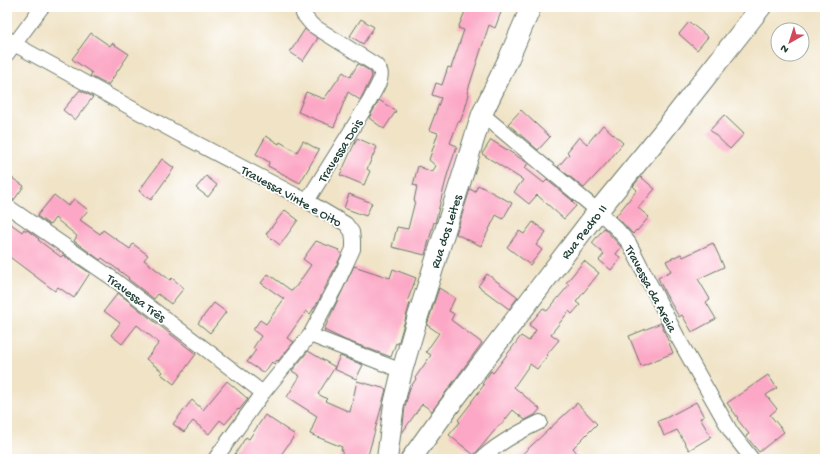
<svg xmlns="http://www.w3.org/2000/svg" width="832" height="466" font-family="'Gochi Hand',sans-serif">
  <rect width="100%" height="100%" fill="#fff"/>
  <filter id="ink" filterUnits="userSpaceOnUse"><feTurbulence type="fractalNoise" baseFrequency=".025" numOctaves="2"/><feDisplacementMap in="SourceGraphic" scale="8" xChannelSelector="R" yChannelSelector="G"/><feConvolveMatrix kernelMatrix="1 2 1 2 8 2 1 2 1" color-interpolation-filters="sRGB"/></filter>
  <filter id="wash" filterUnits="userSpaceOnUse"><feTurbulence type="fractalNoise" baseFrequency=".012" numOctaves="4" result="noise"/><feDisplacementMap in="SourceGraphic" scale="16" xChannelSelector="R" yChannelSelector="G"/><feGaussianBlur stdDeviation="0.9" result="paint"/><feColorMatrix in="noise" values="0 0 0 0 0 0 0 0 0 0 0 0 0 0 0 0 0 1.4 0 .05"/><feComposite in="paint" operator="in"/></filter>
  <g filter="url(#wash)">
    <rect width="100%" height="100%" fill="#f0e3c6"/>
    <g id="blocks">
      <path fill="#fca7c5" d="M467,7H503L495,28L489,25L467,93L469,94L465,109L460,122H458L450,143L457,146L448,172L435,223L434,222L425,255L392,247L397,227L408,229L415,201H414L417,186L413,185L418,166L432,172L436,166L429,160L438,133L429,130L441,98L432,95L436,83L442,85L448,67L451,68L464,30L458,28Z
        M361,19L374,27L363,44L350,36Z
        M689,22L708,37L697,50L679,34Z
        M305,29L318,38L303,61L290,52Z
        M91,33L110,46L112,43L129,54L108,85L90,76L92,73L72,59Z
        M358,64L370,71L372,75L371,79L360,100L348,92L334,127L298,112L306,92L324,99L343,72L350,77Z
        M80,90L93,97L75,120L63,110Z
        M379,100L396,111L384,129L369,118Z
        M521,110L550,137L538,150L508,124Z
        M724,115L744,134L730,149L710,130Z
        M603,125L623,143L608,162L584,188L558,167L569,154L567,152L579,137L587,144Z
        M266,136L279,144L280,142L297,152L303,141L319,150L300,183L268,166L269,162L256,154Z
        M357,138L377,147L367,169L370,171L364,185L340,175Z
        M491,140L528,163L525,168L544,183L547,180L573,201L572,202L576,206L564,219L537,195L529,204L514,192L523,180L482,154Z
        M162,159L174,168L151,200L139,191Z
        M206,176L217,185L208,197L196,188Z
        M641,177L655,189L638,208L649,217L637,231L636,230L633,234L616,216L637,190L633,186Z
        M12,178L24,186L14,200L7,198V185Z
        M478,185L512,203L503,219L496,215L481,246L456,234L470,189L475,192Z
        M349,194L372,203L366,216L344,208Z
        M54,195L68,206L74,199L88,210L80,220L100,234L103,230L130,249L133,244L148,255L144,260L170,280L172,278L184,288L171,304L158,294L154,299L128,279L129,278L102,258L100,260L74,241L77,236L55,218L50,225L37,216Z
        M285,210L298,220L280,245L266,234Z
        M7,221L22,232L24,229L26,231L27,230L39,239L38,240L61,257L63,255L90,273L74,298L58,287L55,291L7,255Z
        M533,222L546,232L536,245L542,250L530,265L507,247L519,231L524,234Z
        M604,228L621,247L616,254L621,258L611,270L599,260L604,254L592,243Z
        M316,241L339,250L338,251L342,254L318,302L310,314L306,311L287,338L294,342L278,361L277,360L274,364L272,362L264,373L247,362L256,350L253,348L261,336L253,330L260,320L266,324L284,299L261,283L268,274L292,291L295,287V288L311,265L303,259Z
        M713,243L724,267L698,279L710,299L706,302L716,319L692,332L682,315L679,317L665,293L658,278L671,271L666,261L681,254L683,257Z
        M584,261L599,273L576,302L580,305L572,314L569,311L551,334L559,340L547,354L548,355L537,369L530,364L514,387L540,409L535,415L525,420L513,410L501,425L500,424L481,447L474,455L449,435L460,422L458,420L472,402H471L484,385L482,384L491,371L493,373L521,336L529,341L536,330L529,325L543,308L547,311L569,285L566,283Z
        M354,266L390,278L393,269L416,278L407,302L410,303L399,341L398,344L396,343L391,357L345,340L324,330L334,308Z
        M487,274L518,297L509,309L478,286Z
        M439,288L455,298L449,311L454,314L451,320L482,343L432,411L422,404L402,433L405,406L410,388L416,379L415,378L431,355L426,352L439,333L427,325Z
        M118,293L196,354L174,384L161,374L163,372L146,359L159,343L137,325L122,344L111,335L120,323L104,311Z
        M214,303L226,312L210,333L198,323Z
        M661,323L673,353L641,366L629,336Z
        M308,351L335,367L318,394L327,399L325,401L350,412L357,381L386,389L382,405L367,459H340L343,450H341L342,447L310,434L317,416L287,397L300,376L292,371Z
        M340,356L363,365L356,379L334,369Z
        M768,375L777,388L766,395L777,409L770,415L784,432L759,452L746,436L749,434L737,419L738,418L727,403Z
        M227,381L248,399L239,410L238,409L225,424L220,420L209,434L193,421L184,432L173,424L192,400L203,410Z
        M696,402L704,417L700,418L711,437L689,450L677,430L664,436L658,421L666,418Z
        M577,403L597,424L573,448L577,453L571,459H517Z
        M265,415L295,435L278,459H232L246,437L249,439Z"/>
    </g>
  </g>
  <g filter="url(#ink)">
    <use href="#blocks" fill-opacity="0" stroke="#687767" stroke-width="1"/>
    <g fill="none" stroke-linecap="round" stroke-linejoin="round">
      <defs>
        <path id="street" d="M302,7L303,14L312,25L376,65C377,67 380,69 380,71C384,78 373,93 370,100L307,201
          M7,38L14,44L177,133L307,201L346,224L352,232L353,240V249L336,286L310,335L263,393L215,459
          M7,54L42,7
          M482,114L598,211L617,229L629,243L678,338L731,432L752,459
          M7,206L112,278L263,393
          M310,335L402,371
          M481,459C498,443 519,432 540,422"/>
        <path id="secondary" d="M387,459L394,404L402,371L418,316L482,114L509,58L531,7
          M411,459L447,409L598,211L661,134L761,7"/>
      </defs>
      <use href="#street" stroke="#687767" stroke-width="16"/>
      <use href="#secondary" stroke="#687767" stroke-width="22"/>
      <use href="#street" stroke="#fff" stroke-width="14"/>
      <use href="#secondary" stroke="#fff" stroke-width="20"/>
    </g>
  </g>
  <g text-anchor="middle" stroke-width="3.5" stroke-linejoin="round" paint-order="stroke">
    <g font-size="13" fill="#1f3d34" stroke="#fff">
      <text transform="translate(339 150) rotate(-58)" y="5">Travessa Dois</text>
      <text transform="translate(292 195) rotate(29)" y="5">Travessa Vinte e Oito</text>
      <text transform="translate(445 231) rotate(-72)" y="5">Rua dos Leites</text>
      <text transform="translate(583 231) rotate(-52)" y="5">Rua Pedro II</text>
      <text transform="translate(652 288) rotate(62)" y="5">Travessa da Areia</text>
      <text transform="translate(137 297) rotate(37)" y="5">Travessa Três</text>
    </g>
  </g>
  <rect width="832" height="466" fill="none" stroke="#fff" stroke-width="24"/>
  <g transform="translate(790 42) rotate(219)"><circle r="19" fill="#ffffff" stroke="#a5b1ae"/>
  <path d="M0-3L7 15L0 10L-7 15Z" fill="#d1495b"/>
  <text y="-6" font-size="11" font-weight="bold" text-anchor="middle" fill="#1f3d34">N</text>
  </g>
</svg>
